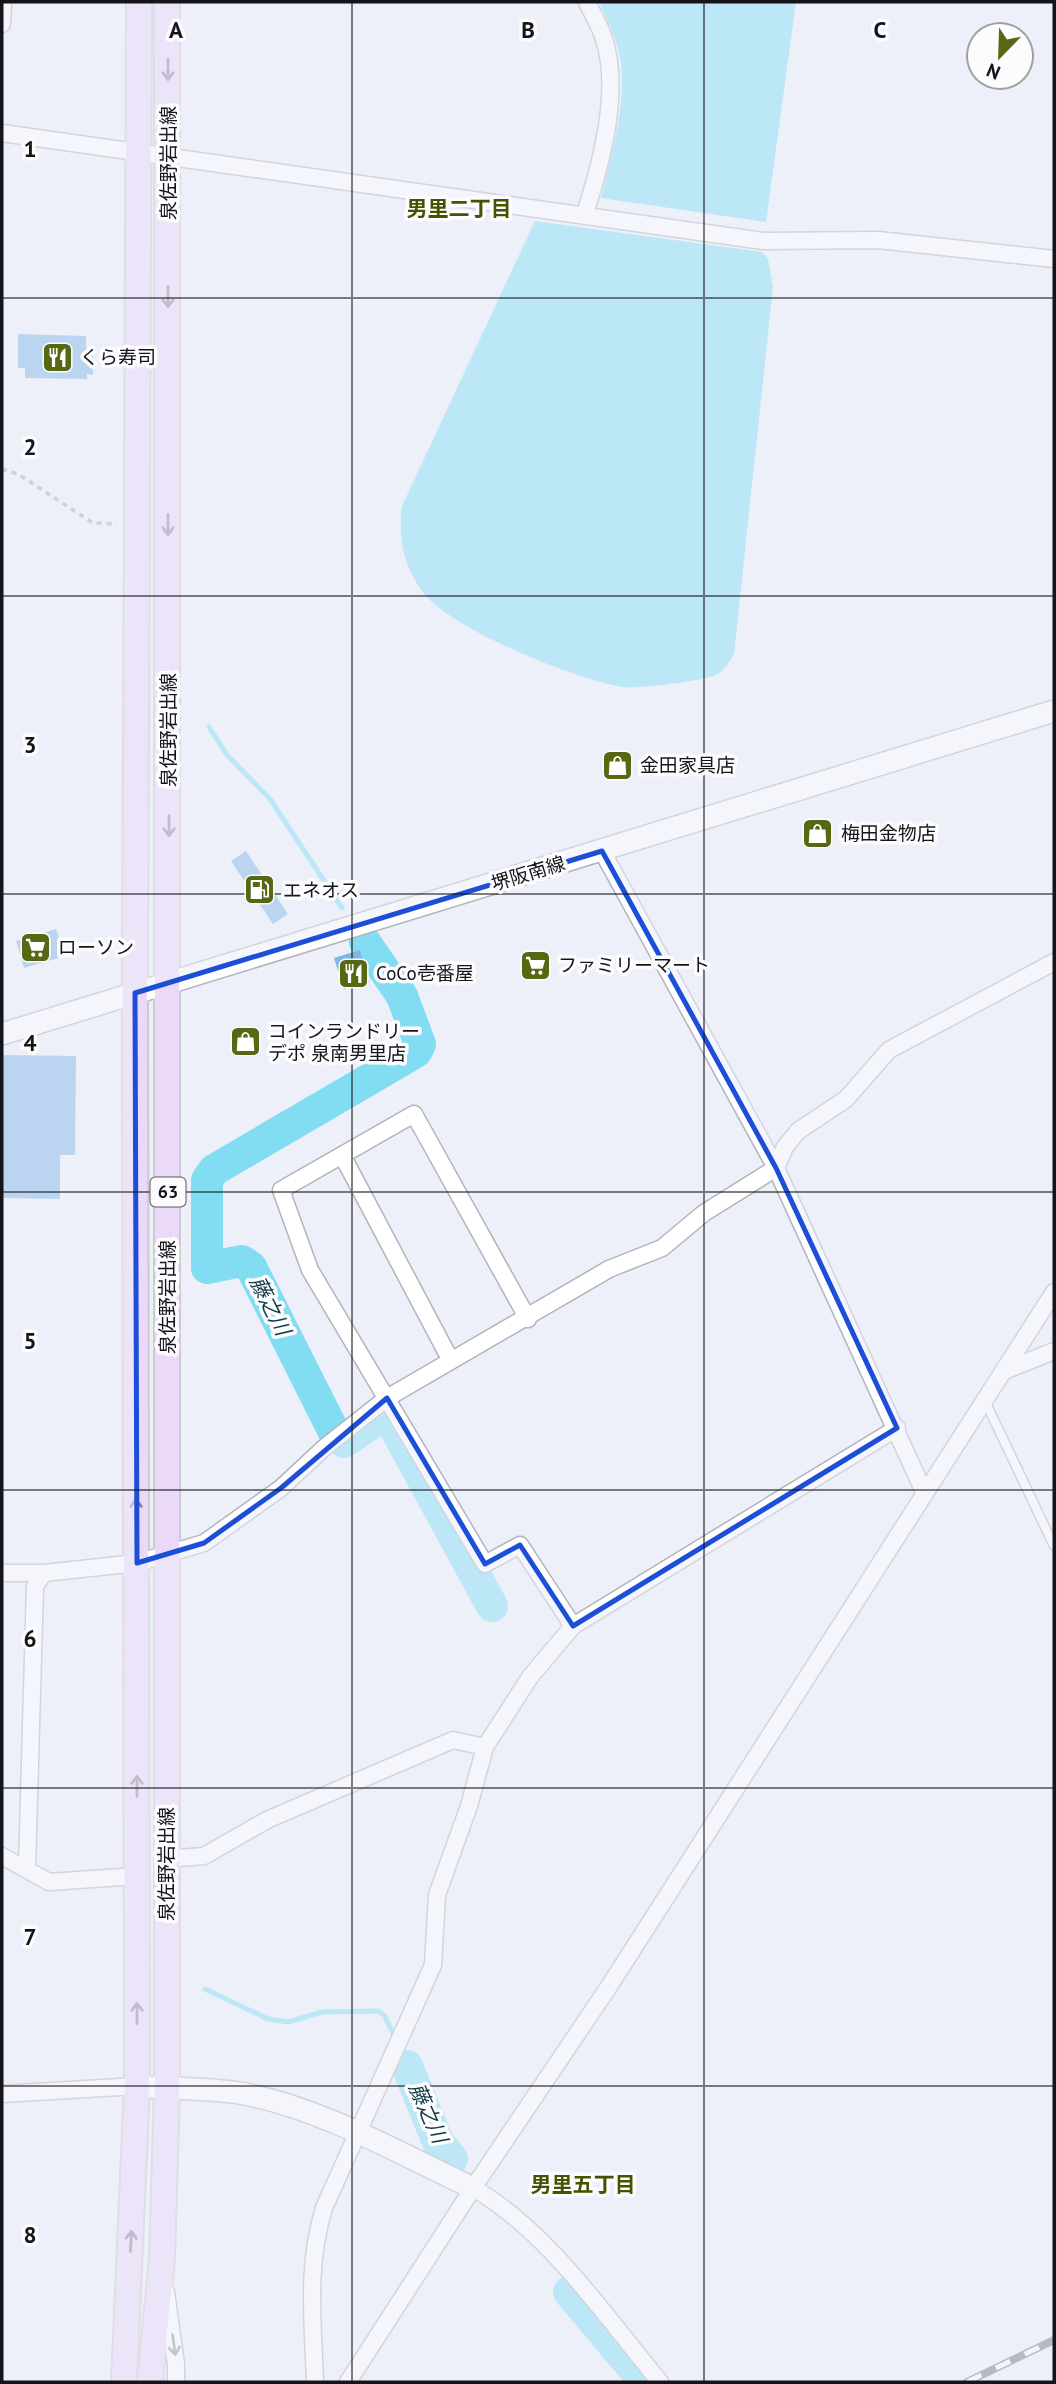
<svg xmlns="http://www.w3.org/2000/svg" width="1056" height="2384" font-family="'PT Sans','Noto Sans JP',sans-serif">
  <rect width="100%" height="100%" fill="#edeff9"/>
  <path fill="#82ddf3" d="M599,2H796L766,222L601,198C611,155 626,108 621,63C618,41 608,22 599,2Z
    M535,221L762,252L768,259L773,287L734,654C728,664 724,672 713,676C701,681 635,689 623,687C577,680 449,629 422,591C403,564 398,538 402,506Z"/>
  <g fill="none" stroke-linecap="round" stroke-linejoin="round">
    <path stroke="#82ddf3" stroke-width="5" d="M209,727L227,755L270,799L342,908
      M205,1989L268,2019L288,2022L322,2012L378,2011L384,2015L395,2037"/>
    <path stroke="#82ddf3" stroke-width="32" d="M365,942L402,996L420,1044L416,1052L214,1170L207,1180V1268L242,1261L251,1267L333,1430L344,1442L382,1416L390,1419L492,1606
      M407,2066L438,2142L452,2159
      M569,2292L645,2382"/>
  </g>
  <path fill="#7fb6e7" d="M18,334L86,336V348H93V375L87,374V379L25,378V368H18Z
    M246,851L288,914L273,924L231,861Z
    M56,929L65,956L24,968L16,941Z
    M360,950L369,982L344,989L334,958Z
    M2,1055L76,1056L75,1155H60V1199L2,1198Z"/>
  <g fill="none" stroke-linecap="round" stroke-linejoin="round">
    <defs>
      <path id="lane" d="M985,1401L1054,1546"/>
      <path id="street" d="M2,24L3,2
        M2,133L763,241L878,240L1054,259
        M584,216C601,165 622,89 603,36C599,24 592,13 587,2
        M602,851L776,1168L924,1492
        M342,1155L450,1359
        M528,1319L414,1114L281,1190L310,1270L485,1564L520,1545L573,1626
        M1004,1371L1054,1351
        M2,1573H44L137,1563L204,1543L281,1488L325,1447L387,1398L609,1269L662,1248L704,1213L776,1168L785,1147L798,1131L846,1099L889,1050L1054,962
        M2,1856L49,1882L137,1876
        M166,1859L204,1856L267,1820L453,1740L485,1747
        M27,1868L35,1586L44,1573
        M2,2094L137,2086
        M473,2188C547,2230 606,2317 660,2382
        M166,2292L176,2364V2382
        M315,2382C313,2321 306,2267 324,2208L433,1965L437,1895L469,1806L485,1747L530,1677L573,1626L897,1428
        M348,2382L473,2188L608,1988L1054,1292"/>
      <path id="secondary" d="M2,1034L1054,711
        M137,2086C170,2089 206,2088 239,2093C318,2106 400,2154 473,2188"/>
      <path id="primary" d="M124,2382L137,2086L135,993L139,2
        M150,2382L162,2259L167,2089V2"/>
    </defs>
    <use href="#lane" stroke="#b2b3bd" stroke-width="11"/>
    <use href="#street" stroke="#b2b3bd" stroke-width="19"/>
    <use href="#secondary" stroke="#b2b3bd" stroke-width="24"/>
    <use href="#primary" stroke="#ccc" stroke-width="28"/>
    <path stroke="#abacb5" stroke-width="3.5" stroke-dasharray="5 5" stroke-linecap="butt" d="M2,469L18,474L93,523L117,524"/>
    <use href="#lane" stroke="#fff" stroke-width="8"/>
    <use href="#street" stroke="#fff" stroke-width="16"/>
    <use href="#secondary" stroke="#fff" stroke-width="21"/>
    <use href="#primary" stroke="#ead9f9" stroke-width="24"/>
    <defs>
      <path id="rail" d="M967,2382L1054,2340"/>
    </defs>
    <use href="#rail" stroke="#75767c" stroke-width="8"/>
    <use href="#rail" stroke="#fcfcfe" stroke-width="5" stroke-dasharray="16" stroke-linecap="butt"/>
  </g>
  <defs><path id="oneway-shaft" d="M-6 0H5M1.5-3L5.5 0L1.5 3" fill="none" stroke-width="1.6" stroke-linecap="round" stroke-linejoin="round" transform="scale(1.75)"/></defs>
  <g stroke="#8a8194">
    <use href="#oneway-shaft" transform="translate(168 70) rotate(90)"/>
    <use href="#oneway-shaft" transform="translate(168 297) rotate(90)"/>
    <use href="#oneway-shaft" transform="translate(168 525) rotate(90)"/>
    <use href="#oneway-shaft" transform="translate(169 826) rotate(90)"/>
    <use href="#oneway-shaft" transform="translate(136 1509) rotate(-90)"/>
    <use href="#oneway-shaft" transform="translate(137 1786) rotate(-90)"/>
    <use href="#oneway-shaft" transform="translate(137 2013) rotate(-90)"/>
    <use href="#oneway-shaft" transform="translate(131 2241) rotate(-87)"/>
  </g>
  <use stroke="#969698" href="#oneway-shaft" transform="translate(174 2345) rotate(82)"/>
  <path d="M0 0H1056V2384H0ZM602,851L776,1168L897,1428L573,1626L520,1545L485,1564L387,1398L281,1488L204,1543L137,1563L135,993Z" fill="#edeff9" fill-opacity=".55" fill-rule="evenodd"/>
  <path fill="none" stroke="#1d4ed8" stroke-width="5" stroke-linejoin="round" d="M602,851L776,1168L897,1428L573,1626L520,1545L485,1564L387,1398L281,1488L204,1543L137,1563L135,993Z"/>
  <path fill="none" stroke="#151519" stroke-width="2" stroke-opacity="0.55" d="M352,2V2382M704,2V2382M2,298H1054M2,596H1054M2,894H1054M2,1192H1054M2,1490H1054M2,1788H1054M2,2086H1054"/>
  <defs>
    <symbol id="restaurant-square" viewBox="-11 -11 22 22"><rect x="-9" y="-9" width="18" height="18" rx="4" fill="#566812" stroke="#fcfcfe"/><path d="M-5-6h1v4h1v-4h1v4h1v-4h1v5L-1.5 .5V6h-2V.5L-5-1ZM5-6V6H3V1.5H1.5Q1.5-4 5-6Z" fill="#fff"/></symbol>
    <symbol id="shop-square" viewBox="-11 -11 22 22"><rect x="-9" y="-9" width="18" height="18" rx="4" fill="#566812" stroke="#fcfcfe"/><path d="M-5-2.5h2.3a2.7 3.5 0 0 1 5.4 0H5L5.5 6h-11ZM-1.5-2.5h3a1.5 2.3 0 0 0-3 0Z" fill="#fff"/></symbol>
    <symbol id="fuel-square" viewBox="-11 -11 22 22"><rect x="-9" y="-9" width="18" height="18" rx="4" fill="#566812" stroke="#fcfcfe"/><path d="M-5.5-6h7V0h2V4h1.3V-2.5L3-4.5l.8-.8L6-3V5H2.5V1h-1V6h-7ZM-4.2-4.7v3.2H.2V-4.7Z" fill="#fff"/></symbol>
    <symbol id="supermarket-square" viewBox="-11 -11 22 22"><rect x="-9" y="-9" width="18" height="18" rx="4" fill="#566812" stroke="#fcfcfe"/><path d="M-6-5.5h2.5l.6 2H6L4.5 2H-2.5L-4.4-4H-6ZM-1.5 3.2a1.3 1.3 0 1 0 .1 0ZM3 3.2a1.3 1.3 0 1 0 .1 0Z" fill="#fff"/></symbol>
  </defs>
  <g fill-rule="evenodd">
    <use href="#restaurant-square" x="40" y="340" width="35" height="35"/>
    <use href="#shop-square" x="600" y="748" width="35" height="35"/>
    <use href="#shop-square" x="800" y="816" width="35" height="35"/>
    <use href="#fuel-square" x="242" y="872" width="35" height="35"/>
    <use href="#supermarket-square" x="18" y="930" width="35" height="35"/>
    <use href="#supermarket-square" x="518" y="948" width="35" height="35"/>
    <use href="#restaurant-square" x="336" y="956" width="35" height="35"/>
    <use href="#shop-square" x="228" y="1024" width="35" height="35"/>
  </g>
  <g text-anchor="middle" stroke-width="7" stroke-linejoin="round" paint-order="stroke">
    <rect fill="#fcfcfe" stroke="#5a5a5e" stroke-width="2" x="150.5" y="1177.5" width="35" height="29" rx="5"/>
    <g font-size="18" font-weight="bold" fill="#151519">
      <text x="168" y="1198">63</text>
    </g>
    <g font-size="19" fill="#151519" stroke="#fcfcfe">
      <text transform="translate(168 163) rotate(-90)" y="7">泉佐野岩出線</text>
      <text transform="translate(168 730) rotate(-90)" y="7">泉佐野岩出線</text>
      <text transform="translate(528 873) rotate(-17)" y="7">堺阪南線</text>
      <text transform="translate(167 1297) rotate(-90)" y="7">泉佐野岩出線</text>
      <text transform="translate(166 1864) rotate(-90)" y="7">泉佐野岩出線</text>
    </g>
    <g font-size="19" fill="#151519" stroke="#fcfcfe" text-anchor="start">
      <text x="80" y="364">くら寿司</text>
      <text x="640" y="772">金田家具店</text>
      <text x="841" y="840">梅田金物店</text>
      <text x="283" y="897">エネオス</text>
      <text x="58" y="954">ローソン</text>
      <text x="558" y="972">ファミリーマート</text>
      <text x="376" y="980">CoCo壱番屋</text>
      <text x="268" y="1038">コインランドリー<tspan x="268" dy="22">デポ 泉南男里店</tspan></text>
    </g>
    <g font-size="21" font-weight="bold" fill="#445300" stroke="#fcfcfe">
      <text x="459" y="216">男里二丁目</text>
      <text x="583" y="2192">男里五丁目</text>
    </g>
    <g font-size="21" font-style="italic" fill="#103b44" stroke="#fcfcfe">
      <text transform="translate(270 1306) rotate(63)" y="7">藤之川</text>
      <text transform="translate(428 2113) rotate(66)" y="7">藤之川</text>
    </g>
  </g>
  <g font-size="23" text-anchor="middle" font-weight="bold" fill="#151519" stroke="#fcfcfe" stroke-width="7" stroke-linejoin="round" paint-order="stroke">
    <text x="176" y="38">A</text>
    <text x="528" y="38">B</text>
    <text x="880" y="38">C</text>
    <text x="30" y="157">1</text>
    <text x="30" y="455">2</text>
    <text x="30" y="753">3</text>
    <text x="30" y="1051">4</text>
    <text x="30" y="1349">5</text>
    <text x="30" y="1647">6</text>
    <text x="30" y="1945">7</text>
    <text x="30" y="2243">8</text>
  </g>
  <rect width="1056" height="2384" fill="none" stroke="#151519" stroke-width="7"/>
  <g transform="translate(1000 56) rotate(203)"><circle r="33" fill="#fcfcfe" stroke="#a0a0a2" stroke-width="2"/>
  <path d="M0-5L12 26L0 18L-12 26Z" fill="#566812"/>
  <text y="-10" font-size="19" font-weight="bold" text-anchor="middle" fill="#151519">N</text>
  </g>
</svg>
